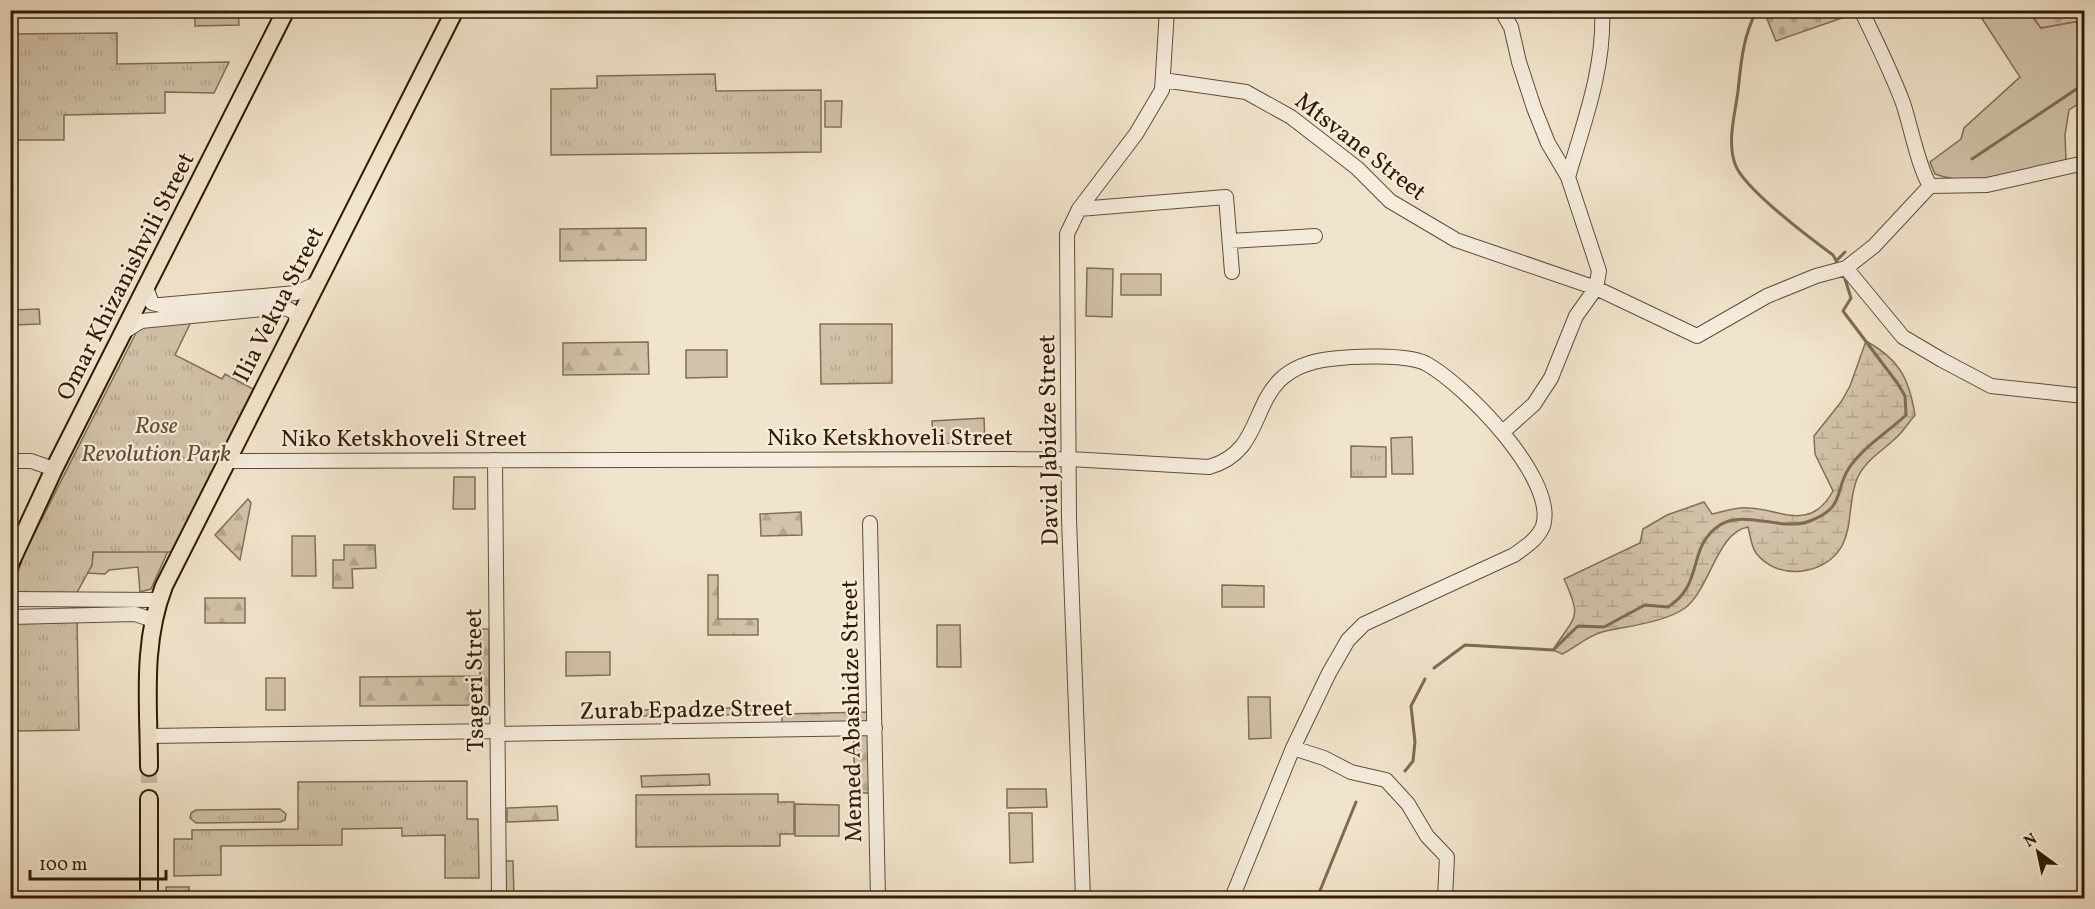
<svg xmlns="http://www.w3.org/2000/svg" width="2095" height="909" font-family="Vollkorn,serif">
  <defs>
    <pattern id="forest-firs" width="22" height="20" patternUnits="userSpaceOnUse" patternTransform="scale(1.5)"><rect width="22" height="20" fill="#d1c2a9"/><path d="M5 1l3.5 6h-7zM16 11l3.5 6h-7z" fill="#b4a690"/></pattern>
    <pattern id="wetland-marsh" width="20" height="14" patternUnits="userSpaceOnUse" patternTransform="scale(1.5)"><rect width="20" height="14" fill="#d1c2a9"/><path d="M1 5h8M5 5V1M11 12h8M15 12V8" fill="none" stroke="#b4a690"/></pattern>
    <pattern id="cemetery-stones" width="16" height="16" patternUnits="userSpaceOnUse" patternTransform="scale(1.5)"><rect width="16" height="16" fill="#d1c2a9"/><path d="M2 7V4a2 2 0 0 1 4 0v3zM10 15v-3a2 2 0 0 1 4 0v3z" fill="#b4a690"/></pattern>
    <pattern id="park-tufts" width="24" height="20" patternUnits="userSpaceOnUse" patternTransform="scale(1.5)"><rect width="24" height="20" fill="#d1c2a9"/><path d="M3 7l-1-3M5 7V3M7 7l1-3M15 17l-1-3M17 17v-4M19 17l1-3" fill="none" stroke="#b4a690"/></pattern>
  </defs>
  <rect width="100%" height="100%" fill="#f1e4cc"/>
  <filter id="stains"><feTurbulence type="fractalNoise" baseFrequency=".00333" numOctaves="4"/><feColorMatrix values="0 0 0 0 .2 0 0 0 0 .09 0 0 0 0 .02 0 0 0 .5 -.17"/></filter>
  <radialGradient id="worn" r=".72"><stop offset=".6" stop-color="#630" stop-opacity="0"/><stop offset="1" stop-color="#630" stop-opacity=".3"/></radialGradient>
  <path fill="#d1c2a9" stroke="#826f55" stroke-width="1.5" d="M195,11H238L239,25L195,26Z
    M825,11H870V15L826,16Z
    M1977,11H2028L2041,28L2079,21L2084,14V100L2069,110L2065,135L2066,160C2024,171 1978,190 1935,174L1930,162L1961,139L1964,128L2020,77Z
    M825,101H842L841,127H825Z
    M1087,268L1113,269L1112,317L1086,316Z
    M1121,274H1161V295H1121Z
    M39,309L40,324L12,325L11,310Z
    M686,350H727V377L686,378Z
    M984,418L985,442L933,444L932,421Z
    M1412,437L1413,474H1392L1391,438Z
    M454,477H475V509H453Z
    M292,536H315L316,576H292Z
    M168,551L151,589L140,592L138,567L109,570L105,574L87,573L92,565L93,552Z
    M1222,585L1264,586V607H1222Z
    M937,625H960L961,667H937Z
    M566,652H610V675L566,676Z
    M266,678H285V710H266Z
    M1248,697H1270L1271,738L1249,739Z
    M1007,789H1046L1047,807L1007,808Z
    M795,804L839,805V836H795Z
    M1009,813H1032L1033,862L1010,863Z"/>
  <path fill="url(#forest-firs)" stroke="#826f55" stroke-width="1.5" d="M646,228V260L560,261V229Z
    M648,342L649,374L563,375V343Z
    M248,499L251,503L240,560L215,535Z
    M801,512L802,535L761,536L760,514Z
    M344,545H375L376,568L352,569L353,588H333V560H344Z
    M708,575H718V619H758V635H708Z
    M205,598H245V623H205Z
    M480,629H489V705L360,706V677L480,676Z
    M773,707V714L641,716V710Z
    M869,712L871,793H855L853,724L782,725V714Z
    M709,774L710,785L642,787L641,776Z
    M557,806L558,820L507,822V808Z
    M501,861H513L514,898H502Z
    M189,887V898H167L166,887Z"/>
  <path fill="url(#wetland-marsh)" stroke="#826f55" stroke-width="1.5" d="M1866,341C1899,359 1909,378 1915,415C1909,422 1904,430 1898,436C1884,450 1865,460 1857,479C1848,501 1853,524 1842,546C1825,576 1777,581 1756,553C1751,546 1750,534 1748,527C1717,532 1710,589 1685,608C1664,623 1626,626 1602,632C1587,636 1575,648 1562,654L1553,650C1575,615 1583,620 1564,579L1640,543L1643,529L1667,515L1704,502L1712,514C1721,512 1731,509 1740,508C1777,505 1808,536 1833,491L1815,454L1814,436L1841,402L1850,386Z"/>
  <path fill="url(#cemetery-stones)" stroke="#826f55" stroke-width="1.5" d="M1771,11H1862L1776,41L1767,19Z
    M2028,11H2084L2079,21L2041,28Z"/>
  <path fill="url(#park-tufts)" stroke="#826f55" stroke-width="1.5" d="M117,33V64L229,62L214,93L165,92V113L64,115V140H11V34Z
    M715,74L716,91L821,90V152L551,155V89L597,88V76Z
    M191,322L175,355L222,379L225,374L255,390L173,552H93L92,565L75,596H18L13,589L23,556L138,329L146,325Z
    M820,324H892V383L821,384Z
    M1351,446L1386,447V477H1351Z
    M77,617L79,730L16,731L11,723V639L18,621Z
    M467,781V819H478L479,878H445V835L402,836V828L342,829V845L221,846V875L174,876V839H192V830L298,829V782Z
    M778,794V802H794V834H780V846L636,847V795Z
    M280,809L286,814L285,820L280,822L196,823L190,818L191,813L196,810Z"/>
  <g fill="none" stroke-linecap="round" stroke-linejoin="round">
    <path stroke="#7e6b51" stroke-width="3" d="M1757,10C1743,36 1741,62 1738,91C1735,114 1727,141 1735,164C1743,188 1811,239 1833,255L1838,264
      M1972,159L2084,84
      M1836,261L1845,252
      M1434,668L1465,645L1553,650L1578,626L1604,627L1645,605L1668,607C1705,584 1686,547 1720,525C1744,509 1782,532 1810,521C1846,507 1834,491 1849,468C1862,448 1888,432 1906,415L1905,396L1898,384L1843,311L1851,298L1845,279
      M1405,771L1413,761L1415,742L1411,706L1425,679
      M1317,898L1356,802"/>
    <path stroke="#cbbca3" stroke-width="16" stroke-dasharray="16 8" stroke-linecap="butt" d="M149,767V799"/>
    <defs>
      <path id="minor" d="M1501,10L1511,27L1519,62L1534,108L1548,143L1568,177L1599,271L1596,288L1576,316L1551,378L1534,404L1504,431
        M1861,10C1876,41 1891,71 1903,103C1911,127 1918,166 1930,186
        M1163,80L1246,92L1291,117L1357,168L1390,201L1456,240L1596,288L1697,336L1767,296L1816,276L1846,268L1874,246L1930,186L1987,185L2084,163
        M1568,177C1584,122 1605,67 1602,10
        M1079,209L1226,197L1232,272
        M1230,241L1315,236
        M1846,268L1903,337L1942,360L1991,386L2084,396
        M146,288L152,303L160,305L296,293L316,284
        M125,331L141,321L274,308L288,309L295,313L297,321
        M495,460L499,898
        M10,461H31L54,469
        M226,461L1070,459L1209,467C1277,448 1239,370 1330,359C1352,356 1406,354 1425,363C1463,383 1558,479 1543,526C1538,539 1525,547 1514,555L1364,624L1348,640L1329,673L1293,748L1232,898
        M870,523L878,898
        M10,599L159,600
        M10,617L135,614L153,620
        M497,734L875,728
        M149,736L498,731
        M1293,748L1324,758L1351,772L1386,780L1408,804L1427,836L1447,857L1445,898
        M1083,898L1069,519L1067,234L1079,209L1136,134L1162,90L1167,10"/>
      <path id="major" d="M10,564L54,469L286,10
        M149,767C149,706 141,645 164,586L455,10
        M149,799V898"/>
    </defs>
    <use href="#minor" stroke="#624e34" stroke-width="16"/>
    <use href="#major" stroke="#321c01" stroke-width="20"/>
    <use href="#minor" stroke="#f6edde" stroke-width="14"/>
    <use href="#major" stroke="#f1e4cc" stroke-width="16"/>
  </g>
  <g text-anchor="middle" stroke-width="4.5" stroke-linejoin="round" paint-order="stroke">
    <g font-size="24" fill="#321c01" stroke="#f6edde">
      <text transform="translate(1361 146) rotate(38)" y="8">Mtsvane Street</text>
      <text transform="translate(125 276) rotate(-63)" y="8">Omar Khizanishvili Street</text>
      <text transform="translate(278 304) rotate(-63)" y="8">Ilia Vekua Street</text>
      <text x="890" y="445">Niko Ketskhoveli Street</text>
      <text x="404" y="446">Niko Ketskhoveli Street</text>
      <text transform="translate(1048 440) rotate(-91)" y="8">David Jabidze Street</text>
      <text transform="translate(474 680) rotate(-91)" y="8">Tsageri Street</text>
      <text transform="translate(686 709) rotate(-1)" y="8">Zurab Epadze Street</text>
      <text transform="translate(851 711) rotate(-91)" y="8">Memed Abashidze Street</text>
    </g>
    <g font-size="24" font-style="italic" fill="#624e33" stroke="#f6edde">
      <text x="156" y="433">Rose<tspan x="156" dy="28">Revolution Park</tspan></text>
    </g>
  </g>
  <rect width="2095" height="909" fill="none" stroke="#f1e4cc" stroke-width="36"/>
  <rect x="12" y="12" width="2071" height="885" fill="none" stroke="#321c01" stroke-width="3"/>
  <rect x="18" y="18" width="2059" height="873" fill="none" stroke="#321c01" stroke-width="1.5"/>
  <g transform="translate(2038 852) rotate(327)" stroke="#f6edde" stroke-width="4.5" paint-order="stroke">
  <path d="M0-4.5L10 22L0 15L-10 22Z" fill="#321c01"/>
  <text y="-9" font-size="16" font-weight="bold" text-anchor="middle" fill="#321c01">N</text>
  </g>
  <path d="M30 870v9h136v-9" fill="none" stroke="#321c01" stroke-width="3"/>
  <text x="39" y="870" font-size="18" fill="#321c01" stroke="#f6edde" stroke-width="4.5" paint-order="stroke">100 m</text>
  <rect width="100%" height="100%" filter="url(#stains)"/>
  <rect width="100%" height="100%" fill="url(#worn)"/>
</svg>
